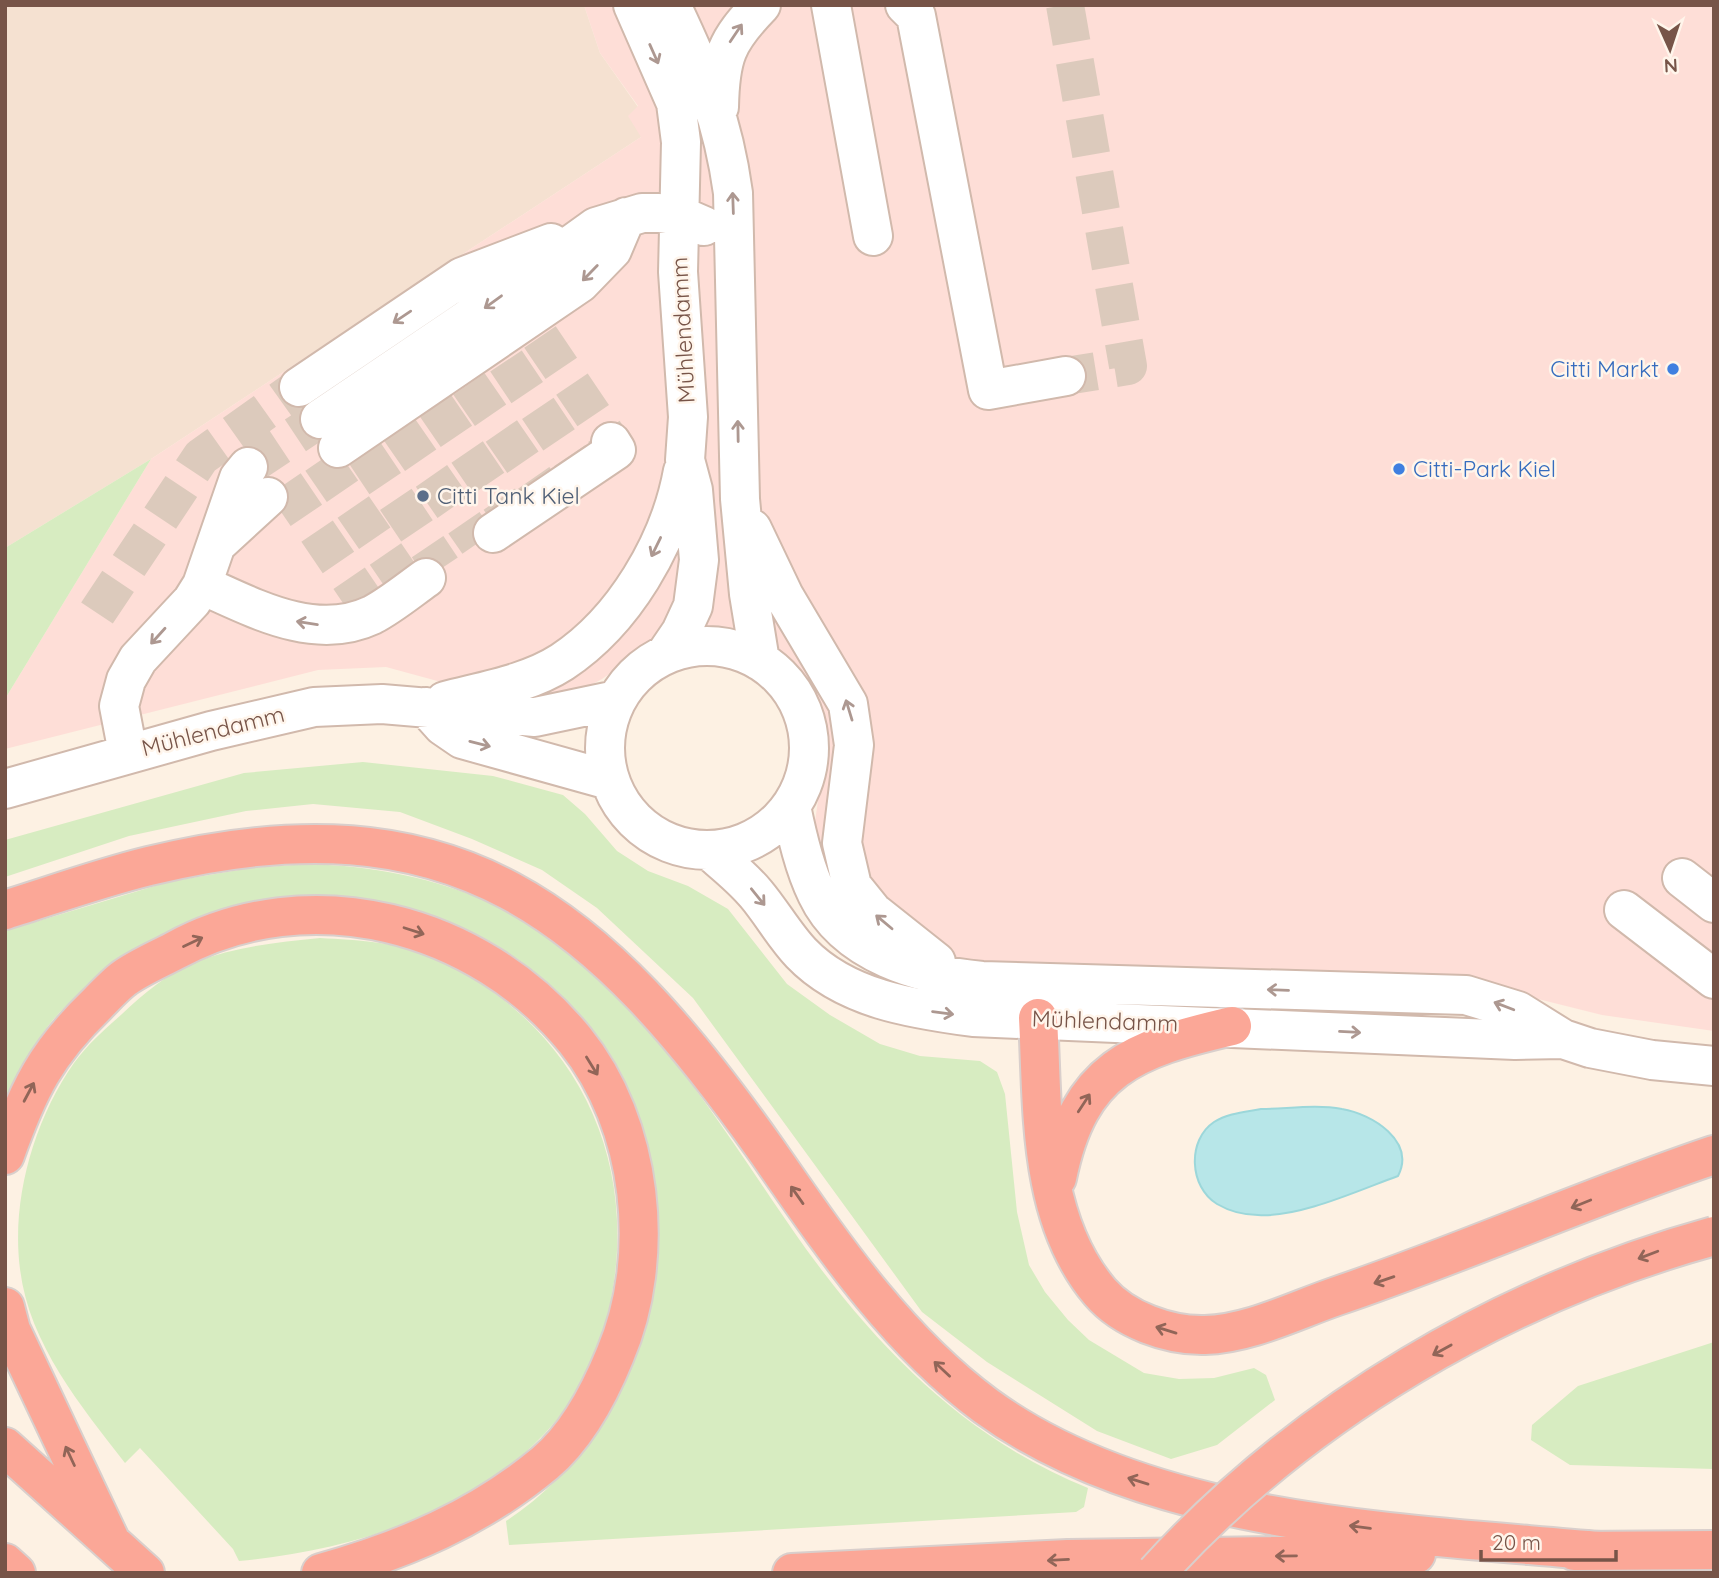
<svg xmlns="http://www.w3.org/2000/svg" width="1719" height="1578" font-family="Quicksand,sans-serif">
  <rect width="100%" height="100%" fill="#fdf1e3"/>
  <path fill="#f5e1d1" d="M5,5H584L600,53L638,107L641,137L151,459L5,548Z"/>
  <path fill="#feded7" d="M584,5H1714V1031L1602,1015L1502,990L956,966L832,890L818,850L815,822L825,749L818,706L803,679L778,653L746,637L727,632L695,631L657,641L602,679L576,693L529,698H500L386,667L318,670L5,749V699L151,459L641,137L628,116L638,106L600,53Z"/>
  <path fill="#d7ecc1" d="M151,459L5,699V548Z
    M363,762L493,776L563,795L585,814L617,851L648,871L688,886L728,909L787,984L830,1015L880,1044L920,1056L980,1061L997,1072L1005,1094L1017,1212L1029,1265L1045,1292L1068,1320L1089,1340L1144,1373L1179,1379L1214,1378L1254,1368L1266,1375L1275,1400L1217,1445L1171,1459L1097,1431L987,1362L922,1312L693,998L597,908L542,870L472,839L400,812L313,804L246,811L129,836L5,877V840L244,773Z
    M308,864C373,866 433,877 493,904C633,969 720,1128 806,1249C882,1353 967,1439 1088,1488L1084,1507L1076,1512L509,1545L506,1521C576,1476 629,1395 649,1315C662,1259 659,1206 646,1150C640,1125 634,1100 623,1077C607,1044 583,1016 557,991C429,871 242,867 106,973C87,987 68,1002 53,1020C34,1042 16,1084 5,1111V931L168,882L250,868Z
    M320,938C358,940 398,942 434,958C569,1019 638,1149 612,1294C606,1327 596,1364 579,1394C573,1404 563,1413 555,1422C478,1513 354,1550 239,1561L233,1549L140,1448L125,1463C81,1406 29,1344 20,1269C11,1200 34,1120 74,1063C87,1045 105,1029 122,1014C143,994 168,973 195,962C235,947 277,942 320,938Z
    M1714,1342V1469L1570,1465L1531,1440L1532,1425L1578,1386Z"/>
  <path fill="#b7e6e8" stroke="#9cd7da" stroke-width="2" d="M1261,1109C1286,1109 1316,1104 1342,1109C1372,1114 1416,1141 1398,1176C1359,1190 1299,1218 1258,1215C1245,1215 1229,1211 1217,1204C1189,1187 1187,1140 1214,1122C1228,1113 1245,1112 1261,1109Z"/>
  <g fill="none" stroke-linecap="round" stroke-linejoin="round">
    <path stroke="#dccabc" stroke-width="38" stroke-dasharray="38 19" stroke-linecap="butt" d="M1065,5L1128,366L1066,376
      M540,337L611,442
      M506,361L576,465
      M469,384L540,487
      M435,405L506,509
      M399,429L478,543
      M364,452L442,568
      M321,460L404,581
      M248,467L320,419
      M285,484L368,606
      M97,613L201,457L299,387"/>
    <defs>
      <path id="minor" d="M633,5L676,103L681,142L678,272L688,417L685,460L693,490L699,560L693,606L681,632L666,654
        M671,5C703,72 723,120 733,193L740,499L749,594L760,661
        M831,5L873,236
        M905,5L916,16L988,390L1066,376
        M719,107C720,57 726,41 761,5
        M299,387L462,277L551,243
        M320,419L468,319L596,227L642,213H659L681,216L704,226
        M338,448L580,283L612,250L626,217
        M752,529L784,596L848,704L854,745L842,843L852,886L873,912L936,962
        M493,533L616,450L611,442
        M220,541L268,497
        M202,585C254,608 315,642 372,615C391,605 409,590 426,578
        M605 748a102 102 0 1 1 204 0a102 102 0 1 1-204 0Z
        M445,701C483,691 528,684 562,662C624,621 670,543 683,471
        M426,707L443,726L462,739L609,780
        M128,753L119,706L126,680L138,659L192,601L202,585L239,478L248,467
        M5,789L211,731L314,707L382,704L535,717L616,700
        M791,806C797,836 804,867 817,894C846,955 921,975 982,981L1466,995L1518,1011L1563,1039L1590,1048L1652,1060L1714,1066
        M709,850C725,864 742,877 756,894C772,913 784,935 801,953C845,999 913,1009 973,1017L1515,1040L1563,1039
        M1682,878L1714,903
        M1624,910L1714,979"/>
      <path id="highway" d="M5,910C53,895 100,878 149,866C456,791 598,912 767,1151C831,1243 895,1339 986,1406C1151,1526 1402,1533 1599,1551
        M1038,1018C1043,1108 1037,1218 1100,1292C1124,1320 1169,1336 1205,1335C1249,1334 1296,1310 1337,1296C1464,1253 1586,1198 1714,1155
        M5,1155C28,1090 46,1053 97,1004C105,996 114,986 123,979C138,968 157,960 174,951C309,877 479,922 575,1040C643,1124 657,1257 615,1355C600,1392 577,1436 545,1463C479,1518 404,1550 321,1573
        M1057,1178C1079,1068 1133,1049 1232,1026
        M5,1307L11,1330L110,1540
        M5,1447L145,1573
        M1574,1551L1714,1550
        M5,1563L16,1573
        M792,1573L1068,1559L1416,1554"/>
    </defs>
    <use href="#minor" stroke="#d1b9ac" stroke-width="42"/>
    <use href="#highway" stroke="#d9cfcc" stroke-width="42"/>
    <use href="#minor" stroke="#fff" stroke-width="38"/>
    <use href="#highway" stroke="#fba797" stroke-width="38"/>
    <defs>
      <path id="highway-bridge" d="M1156,1573C1303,1411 1504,1294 1714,1236"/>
    </defs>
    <use href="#highway-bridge" stroke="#d9cfcc" stroke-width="42" stroke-linecap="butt"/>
    <use href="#highway-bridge" stroke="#fba797" stroke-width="38"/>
  </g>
  <defs><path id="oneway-shaft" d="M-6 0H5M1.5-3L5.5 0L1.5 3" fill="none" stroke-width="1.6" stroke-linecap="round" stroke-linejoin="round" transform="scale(1.75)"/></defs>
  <g stroke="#ad9891">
    <use href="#oneway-shaft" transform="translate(736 33) rotate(-56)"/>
    <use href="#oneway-shaft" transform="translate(654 54) rotate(66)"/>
    <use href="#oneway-shaft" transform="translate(733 203) rotate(-92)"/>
    <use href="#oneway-shaft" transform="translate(590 273) rotate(134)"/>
    <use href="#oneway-shaft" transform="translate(493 302) rotate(144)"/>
    <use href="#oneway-shaft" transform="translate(402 317) rotate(146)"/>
    <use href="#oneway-shaft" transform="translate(738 431) rotate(-91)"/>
    <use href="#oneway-shaft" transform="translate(656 547) rotate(116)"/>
    <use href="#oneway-shaft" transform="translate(307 623) rotate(-171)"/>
    <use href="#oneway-shaft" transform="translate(158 636) rotate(132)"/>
    <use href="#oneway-shaft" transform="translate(849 710) rotate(-107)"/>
    <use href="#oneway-shaft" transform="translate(480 744) rotate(14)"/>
    <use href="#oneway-shaft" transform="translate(758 897) rotate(51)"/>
    <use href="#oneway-shaft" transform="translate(884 922) rotate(-140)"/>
    <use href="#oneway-shaft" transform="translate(1278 990) rotate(-178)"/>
    <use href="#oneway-shaft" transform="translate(1504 1006) rotate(-159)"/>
    <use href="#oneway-shaft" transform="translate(943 1013) rotate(8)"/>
    <use href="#oneway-shaft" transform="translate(1350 1032) rotate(3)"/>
  </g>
  <g stroke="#916558">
    <use href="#oneway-shaft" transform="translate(414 931) rotate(18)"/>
    <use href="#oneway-shaft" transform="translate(193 942) rotate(-25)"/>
    <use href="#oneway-shaft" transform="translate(592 1066) rotate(58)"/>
    <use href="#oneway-shaft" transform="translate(29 1092) rotate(-62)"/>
    <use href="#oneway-shaft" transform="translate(1084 1103) rotate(-57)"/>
    <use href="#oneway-shaft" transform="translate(797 1195) rotate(-125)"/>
    <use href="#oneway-shaft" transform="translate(1581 1204) rotate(158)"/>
    <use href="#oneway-shaft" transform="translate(1648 1255) rotate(159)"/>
    <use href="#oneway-shaft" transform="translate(1384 1280) rotate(161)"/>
    <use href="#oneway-shaft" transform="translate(1166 1330) rotate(-163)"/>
    <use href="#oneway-shaft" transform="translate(1442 1350) rotate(151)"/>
    <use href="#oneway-shaft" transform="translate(942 1369) rotate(-137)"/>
    <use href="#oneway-shaft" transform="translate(70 1456) rotate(-115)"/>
    <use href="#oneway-shaft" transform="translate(1138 1481) rotate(-163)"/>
    <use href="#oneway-shaft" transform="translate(1360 1527) rotate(-173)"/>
    <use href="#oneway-shaft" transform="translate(1286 1556) rotate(179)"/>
    <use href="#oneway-shaft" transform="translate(1058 1560) rotate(177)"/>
  </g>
  <g fill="#3f7fe0" stroke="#fff5eb" stroke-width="2.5">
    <circle cx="1673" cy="369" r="7"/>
    <circle cx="1399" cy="469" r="7"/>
  </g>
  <circle fill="#5c6f8a" stroke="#fff5eb" stroke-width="2.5" cx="423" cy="496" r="7"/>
  <g text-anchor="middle" stroke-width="5" stroke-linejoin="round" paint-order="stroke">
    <g font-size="23" fill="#775448" stroke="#fff5eb">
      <text transform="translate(683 330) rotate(-93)" y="8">Mühlendamm</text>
      <text transform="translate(213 731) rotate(-14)" y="8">Mühlendamm</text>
      <text transform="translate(1105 1021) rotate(2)" y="8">Mühlendamm</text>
    </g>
    <g font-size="23" fill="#366cbe" stroke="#fff5eb" text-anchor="end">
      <text x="1659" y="377">Citti Markt</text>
      <text x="1413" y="477" text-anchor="start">Citti-Park Kiel</text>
    </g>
    <g font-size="23" fill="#4e5e75" stroke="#fff5eb" text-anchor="start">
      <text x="437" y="504">Citti Tank Kiel</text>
    </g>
  </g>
  <rect width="1719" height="1578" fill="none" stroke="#775448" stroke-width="14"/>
  <g transform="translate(1670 49) rotate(177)" stroke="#fff5eb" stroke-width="5" paint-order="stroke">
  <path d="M0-5L12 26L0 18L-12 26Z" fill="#775448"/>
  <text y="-10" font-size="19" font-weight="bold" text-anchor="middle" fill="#775448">N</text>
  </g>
  <path d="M1481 1550v10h135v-10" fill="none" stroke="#775448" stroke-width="3.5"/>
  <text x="1492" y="1550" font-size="21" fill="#775448" stroke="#fff5eb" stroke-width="5" paint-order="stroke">20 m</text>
</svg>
